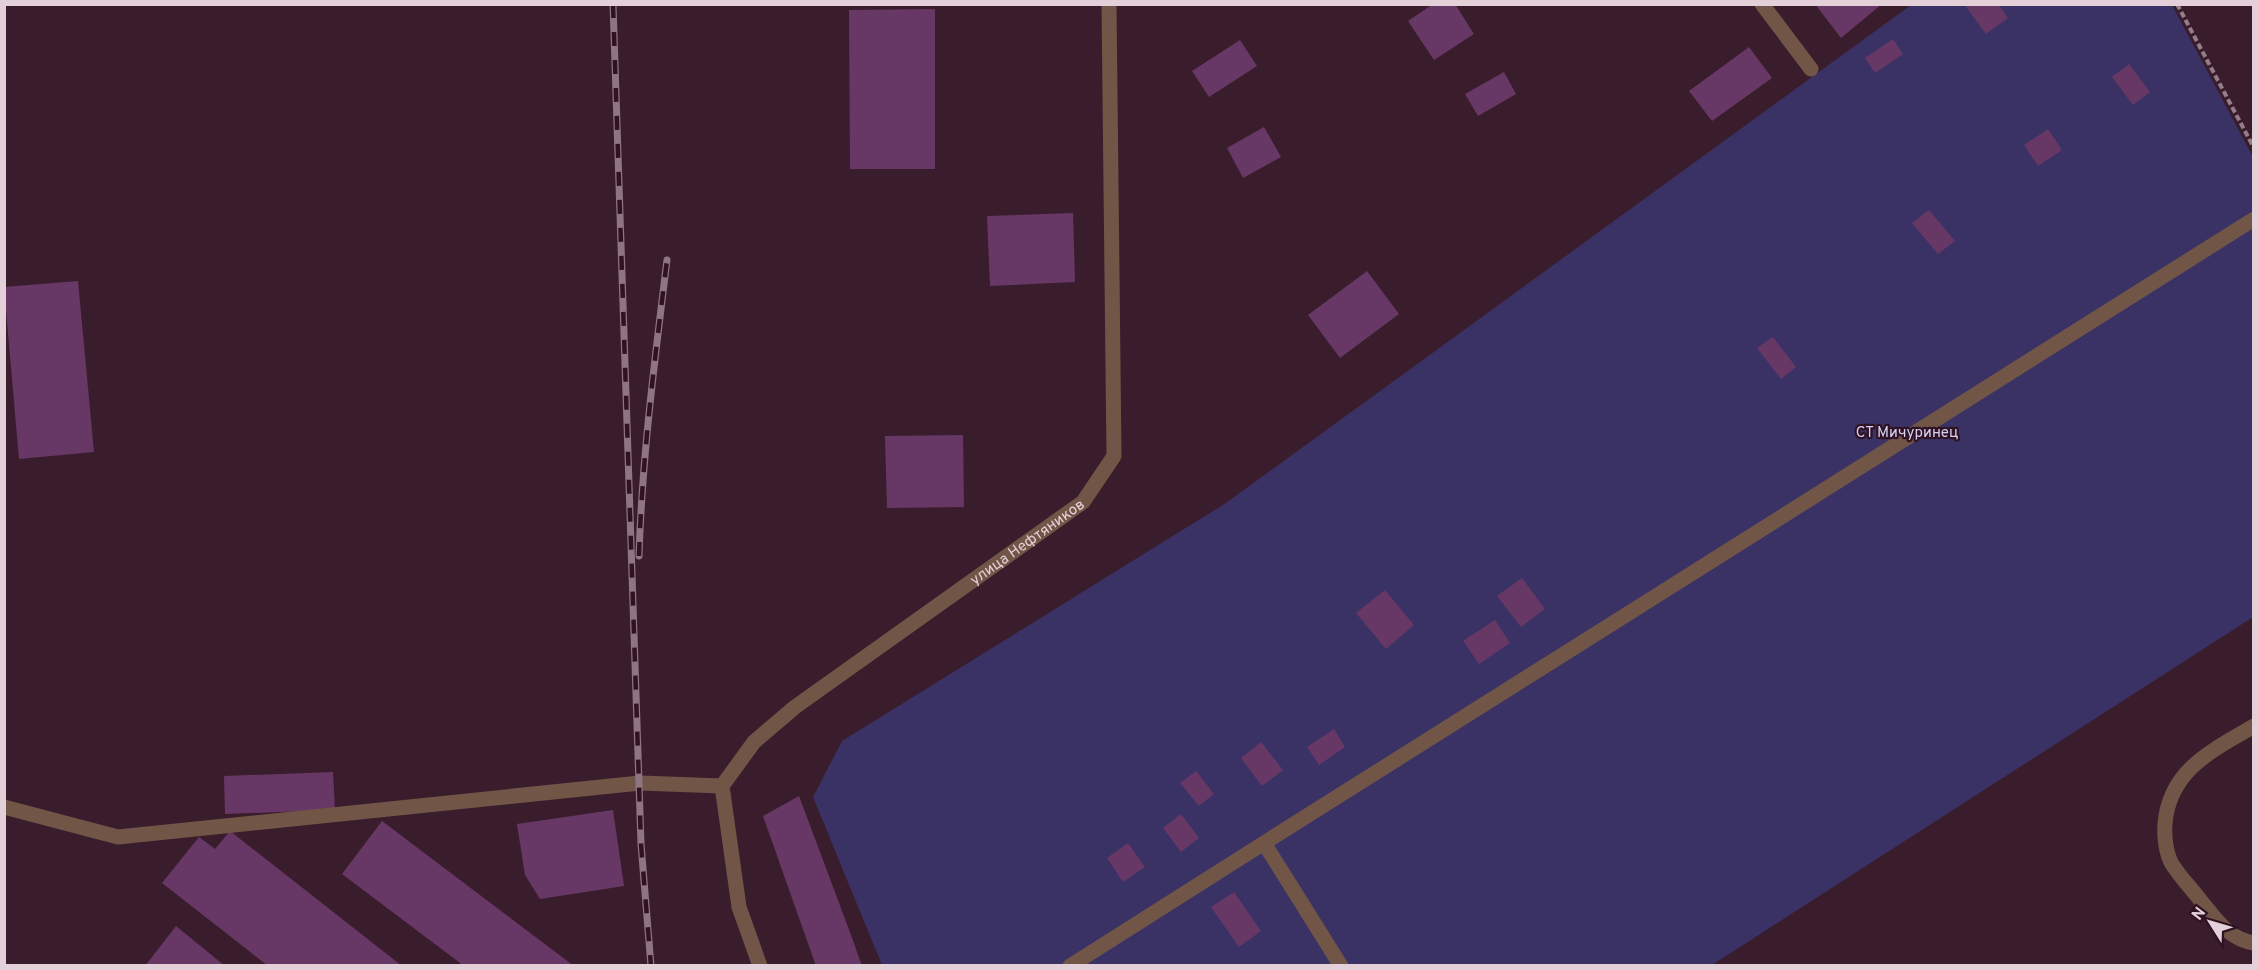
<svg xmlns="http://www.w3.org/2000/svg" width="2258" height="970" font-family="Overpass,sans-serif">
  <rect width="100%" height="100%" fill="#3a1d2c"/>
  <path fill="#3a3265" d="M1911,5H2172L2253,157V617L1712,965H882L813,797L842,741L1226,503Z"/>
  <path fill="#673865" d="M1433,4H1455L1474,34L1434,60L1408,21Z
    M1815,4H1882L1841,38Z
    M1964,4H1998L2008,18L1986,34Z
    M935,9V169H850L849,10Z
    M1893,39L1903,54L1875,73L1865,58Z
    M1240,40L1257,66L1209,97L1192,71Z
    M1749,47L1772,78L1712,121L1689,91Z
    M2129,64L2150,92L2133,105L2112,77Z
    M1504,72L1516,94L1478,116L1465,94Z
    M1264,127L1281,157L1243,178L1227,148Z
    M2048,129L2062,150L2038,166L2024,145Z
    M1929,210L1955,241L1938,254L1912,223Z
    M1073,213L1075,282L990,286L987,216Z
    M1367,271L1399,314L1340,358L1308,315Z
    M78,281L94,452L19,459L4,287Z
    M1773,337L1796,367L1781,379L1757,348Z
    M963,435L964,507L887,508L885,436Z
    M1522,578L1545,609L1521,627L1497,596Z
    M1385,590L1414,625L1386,649L1356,613Z
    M1495,620L1510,643L1479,664L1463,641Z
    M1334,729L1345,747L1319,765L1307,747Z
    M1261,742L1283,770L1262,786L1241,758Z
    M1196,771L1214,794L1199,806L1180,783Z
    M333,772L335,810L225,814L224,776Z
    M799,796L851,935L862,966H816L763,816Z
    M613,810L624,886L540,899L525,875L517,824Z
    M1181,814L1199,838L1181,852L1163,828Z
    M382,821L574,966H464L342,874Z
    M230,831L402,966H268L162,883L199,837L215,849Z
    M1128,843L1145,867L1123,882L1107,858Z
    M1234,892L1261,931L1239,947L1211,907Z
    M176,926L225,966H145Z"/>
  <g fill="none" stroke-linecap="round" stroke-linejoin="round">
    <path stroke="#957d89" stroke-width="4" stroke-dasharray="6 3" stroke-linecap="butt" d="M2177,4L2254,148"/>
    <path stroke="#715648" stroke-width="15" d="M2254,726C2213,750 2169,770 2165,824C2164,836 2166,854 2172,864C2180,877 2192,889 2201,901C2216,919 2228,939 2254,943
      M4,807L118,837L640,783L722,786
      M1070,966L1264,843
      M1341,966L1264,843L2254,219"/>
    <path stroke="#715648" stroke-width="15" d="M1762,4L1811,69"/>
    <path stroke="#715648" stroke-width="15" id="s1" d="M760,966L739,907L722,786L754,742L795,707L1083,502L1114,456L1109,4"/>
    <defs>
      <path id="rail" d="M613,4L641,844L651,966
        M639,556C642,457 655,358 667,260"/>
    </defs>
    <use href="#rail" stroke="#8e7581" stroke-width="7"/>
    <use href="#rail" stroke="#301322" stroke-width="4.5" stroke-dasharray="14" stroke-linecap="butt"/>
  </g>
  <g text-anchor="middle" stroke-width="4.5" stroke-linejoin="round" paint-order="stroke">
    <g font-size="15" fill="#d4d1f5" stroke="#301322">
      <text x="1907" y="437">СТ Мичуринец</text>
    </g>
    <g font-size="15" fill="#e4d0d9" stroke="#301322">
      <text dy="5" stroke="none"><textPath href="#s1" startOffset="578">улица Нефтяников</textPath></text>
    </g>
  </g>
  <rect width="2258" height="970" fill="none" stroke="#e4d0d9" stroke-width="12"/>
  <g transform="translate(2210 922) rotate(307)" stroke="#301322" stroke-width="4.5" paint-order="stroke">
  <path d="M0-4.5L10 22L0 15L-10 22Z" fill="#e4d0d9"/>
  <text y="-9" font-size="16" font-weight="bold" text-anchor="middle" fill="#e4d0d9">N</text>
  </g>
</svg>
